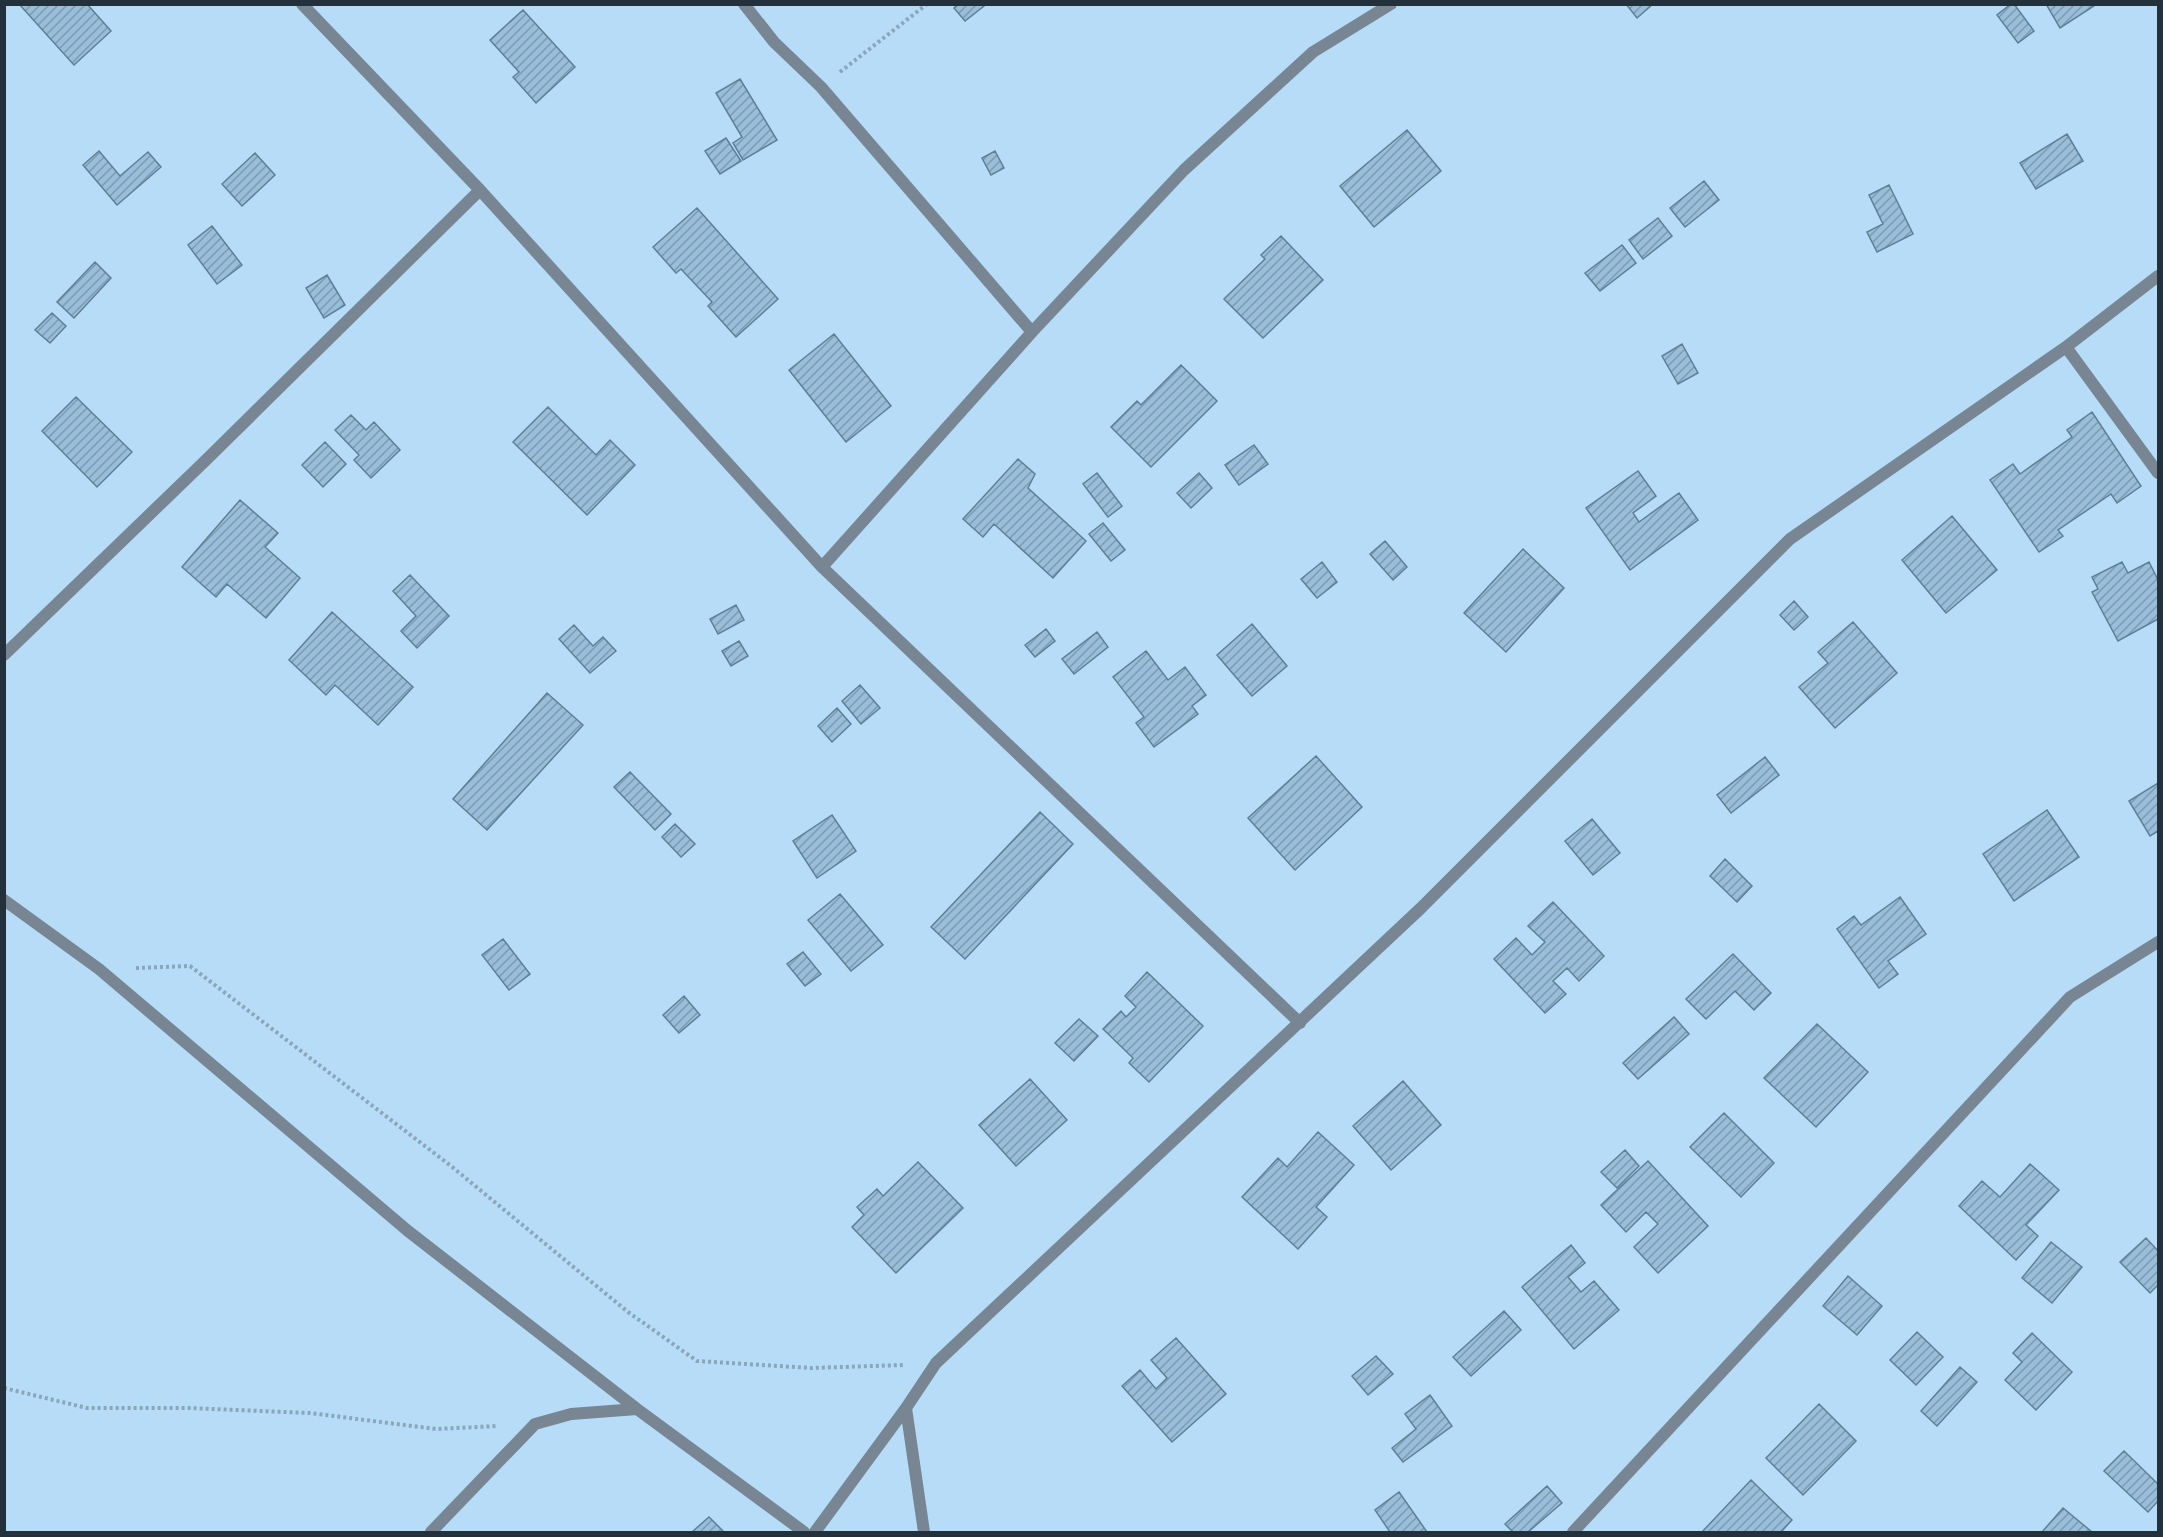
<svg xmlns="http://www.w3.org/2000/svg" width="2163" height="1537" font-family="Figtree,sans-serif">
  <style>
    .building { fill: url(#building-hatch); stroke: #5d809a; stroke-width: 1.5 }
    .lines { fill: none; stroke-linecap: round; stroke-linejoin: round }
    .path { stroke: #88a7be; stroke-width: 4; stroke-dasharray: 3 3; stroke-linecap: butt }
    .minor { stroke: #778692; stroke-width: 12 }
  </style>
  <defs>
    <pattern id="building-hatch" width="6" height="6" patternUnits="userSpaceOnUse" patternTransform="scale(1.5)"><rect width="6" height="6" fill="#98bed9"/><path d="M-1 1l2-2M0 6l6-6M5 7l2-2" fill="none" stroke="#7c9bb1"/></pattern>
  </defs>
  <rect width="100%" height="100%" fill="#b6dcf8"/>
  <path class="building" d="M19 4H87L111 31 74 65Z
    M958 4H983L984 6 965 21 954 8Z
    M1626 4H1653L1637 18Z
    M2011 4H2014L2034 31 2018 43 1997 15Z
    M2046 4H2097L2060 28Z
    M523 10 575 67 536 103 513 77 519 72 490 40Z
    M740 79 777 140 743 160 733 143 742 137 716 93Z
    M1407 130 1441 171 1374 227 1340 186Z
    M2067 134 2083 161 2036 189 2020 163Z
    M726 138 741 161 720 174 705 151Z
    M99 151 120 176 148 152 161 167 117 205 83 165Z
    M995 151 1004 168 991 175 982 158Z
    M255 153 275 175 242 206 222 184Z
    M1704 181 1719 200 1685 227 1670 208Z
    M1889 185 1913 234 1877 252 1867 232 1883 224 1869 195Z
    M697 208 778 299 736 337 708 306 712 302 681 269 676 273 653 247Z
    M1658 218 1672 236 1643 259 1629 240Z
    M212 226 242 265 217 284 188 245Z
    M1281 236 1323 280 1263 338 1224 299 1265 259 1261 255Z
    M1622 245 1636 263 1600 291 1585 273Z
    M95 262 111 278 74 318 57 302Z
    M327 275 345 305 324 318 306 288Z
    M52 313 66 326 50 343 35 330Z
    M834 334 891 406 846 442 789 370Z
    M1682 344 1698 373 1678 384 1662 356Z
    M1181 365 1217 401 1151 467 1111 427 1137 401 1141 405Z
    M76 397 132 452 97 487 42 431Z
    M548 407 596 455 610 440 635 465 587 515 513 442Z
    M2092 412 2141 486 2117 503 2111 494 2058 530 2063 536 2039 552 1990 480 2013 464 2020 474 2072 437 2067 430Z
    M351 415 366 430 374 422 400 450 371 478 354 460 359 455 335 430Z
    M325 442 346 464 323 487 302 465Z
    M1254 445 1268 464 1239 485 1225 465Z
    M1018 459 1035 474 1028 488 1086 541 1053 578 994 524 983 537 963 519Z
    M1638 471 1656 496 1633 513 1639 522 1679 493 1698 520 1630 570 1586 508Z
    M1097 473 1122 506 1108 517 1083 484Z
    M1199 473 1212 488 1191 508 1177 493Z
    M240 500 278 533 265 547 300 578 266 618 227 584 216 597 182 567Z
    M1952 516 1997 570 1946 613 1902 560Z
    M1103 523 1125 550 1111 561 1089 534Z
    M1385 541 1407 567 1393 580 1370 554Z
    M1523 549 1564 588 1506 652 1464 613Z
    M1322 562 1337 582 1317 598 1301 579Z
    M2122 562 2128 573 2149 562 2158 580V619L2118 641 2092 592 2098 589 2092 577Z
    M410 575 449 616 417 648 401 631 416 616 393 591Z
    M1794 601 1808 617 1794 630 1780 615Z
    M736 605 744 620 718 634 710 619Z
    M332 612 413 687 378 725 335 685 326 695 289 660Z
    M1853 622 1897 673 1835 728 1799 687 1828 663 1818 652Z
    M1252 624 1287 666 1252 696 1217 655Z
    M574 625 593 646 603 637 616 651 590 673 559 639Z
    M1046 629 1055 641 1035 657 1025 645Z
    M1097 632 1108 647 1074 674 1062 659Z
    M739 641 748 656 731 666 722 651Z
    M1146 651 1168 680 1185 667 1206 695 1192 706 1198 714 1154 747 1136 723 1144 717 1113 677Z
    M860 685 880 708 861 724 842 701Z
    M547 693 583 725 487 830 453 799Z
    M837 708 851 724 832 742 818 726Z
    M1316 756 1362 807 1295 870 1248 818Z
    M1765 757 1779 775 1731 813 1717 795Z
    M630 772 671 814 655 830 614 787Z
    M2158 783V831L2150 836 2129 801Z
    M2047 810 2079 857 2014 901 1983 854Z
    M1040 812 1073 844 965 959 931 927Z
    M832 815 856 851 817 878 793 841Z
    M1592 819 1620 853 1593 875 1565 841Z
    M675 824 695 844 681 857 662 837Z
    M1725 859 1752 886 1737 902 1710 876Z
    M840 894 883 945 851 971 808 920Z
    M1900 897 1926 934 1888 961 1898 974 1879 988 1837 929 1854 916 1861 925Z
    M1553 902 1604 956 1579 981 1567 968 1553 981 1566 994 1545 1013 1494 959 1516 938 1532 955 1545 942 1528 926Z
    M503 939 530 974 509 990 482 955Z
    M803 952 821 974 805 986 787 964Z
    M1733 954 1771 993 1754 1010 1735 991 1706 1019 1686 999Z
    M1147 972 1203 1026 1149 1082 1129 1063 1133 1058 1103 1029 1121 1011 1126 1017 1136 1007 1125 996Z
    M684 996 700 1015 679 1033 663 1015Z
    M1674 1017 1689 1034 1638 1079 1623 1063Z
    M1079 1019 1098 1036 1074 1061 1055 1043Z
    M1817 1024 1868 1072 1816 1127 1764 1078Z
    M1030 1079 1067 1120 1016 1166 979 1125Z
    M1403 1081 1441 1125 1391 1170 1353 1126Z
    M1724 1113 1774 1163 1741 1197 1690 1147Z
    M1318 1132 1354 1165 1316 1207 1327 1217 1298 1249 1242 1197 1278 1158 1287 1167Z
    M1625 1150 1639 1166 1617 1188 1601 1172Z
    M1648 1161 1708 1226 1658 1273 1634 1247 1658 1224 1646 1212 1626 1232 1601 1205Z
    M918 1162 963 1208 896 1273 852 1227 864 1215 857 1207 877 1189 883 1196Z
    M2030 1164 2059 1190 2026 1225 2038 1236 2016 1260 1959 1206 1982 1181 2000 1197Z
    M2146 1238 2158 1251V1285L2150 1293 2120 1262Z
    M2051 1242 2082 1267 2052 1303 2022 1278Z
    M1571 1245 1585 1263 1568 1277 1581 1292 1594 1281 1619 1310 1574 1349 1522 1287Z
    M1848 1276 1882 1306 1857 1335 1823 1306Z
    M1504 1311 1521 1330 1471 1376 1453 1357Z
    M1917 1332 1943 1357 1916 1385 1890 1360Z
    M2032 1333 2072 1372 2036 1410 2005 1380 2022 1362 2013 1353Z
    M1176 1338 1226 1394 1172 1442 1122 1386 1140 1370 1156 1389 1167 1378 1151 1360Z
    M1376 1356 1393 1374 1368 1395 1352 1376Z
    M1960 1367 1977 1382 1937 1426 1921 1411Z
    M1430 1395 1452 1426 1403 1462 1392 1448 1416 1429 1405 1414Z
    M1819 1404 1856 1441 1803 1495 1766 1458Z
    M2124 1451 2158 1484V1501L2148 1512 2104 1471Z
    M1751 1480 1792 1520 1781 1532H1702Z
    M1547 1486 1562 1503 1528 1532H1513L1505 1524Z
    M1399 1492 1427 1532H1390L1375 1510Z
    M2063 1508 2092 1532H2042Z
    M709 1517 724 1532H692Z"/>
  <g class="lines">
    <path class="path" d="M840 72 927 4
      M136 968 190 966 451 1166 628 1312 697 1361 811 1368 904 1365
      M4 1388 87 1408H189L310 1413 436 1429 498 1426"/>
    <path class="minor" d="M302 4 480 190 822 567 1300 1023
      M744 4 774 42 821 87 1032 332
      M2066 347 2158 473
      M822 567 1032 332 1184 170 1313 52 1391 4
      M4 655 206 460 480 190
      M4 900 99 969 408 1231 637 1409 804 1532
      M906 1408 924 1532
      M431 1532 535 1424 571 1414 637 1409
      M815 1532 906 1408 936 1363 1421 908 1790 539 2066 347 2158 276
      M1573 1532 2070 997 2158 942"/>
  </g>
  <rect width="2163" height="1537" fill="none" stroke="#22313c" stroke-width="12"/>
</svg>
